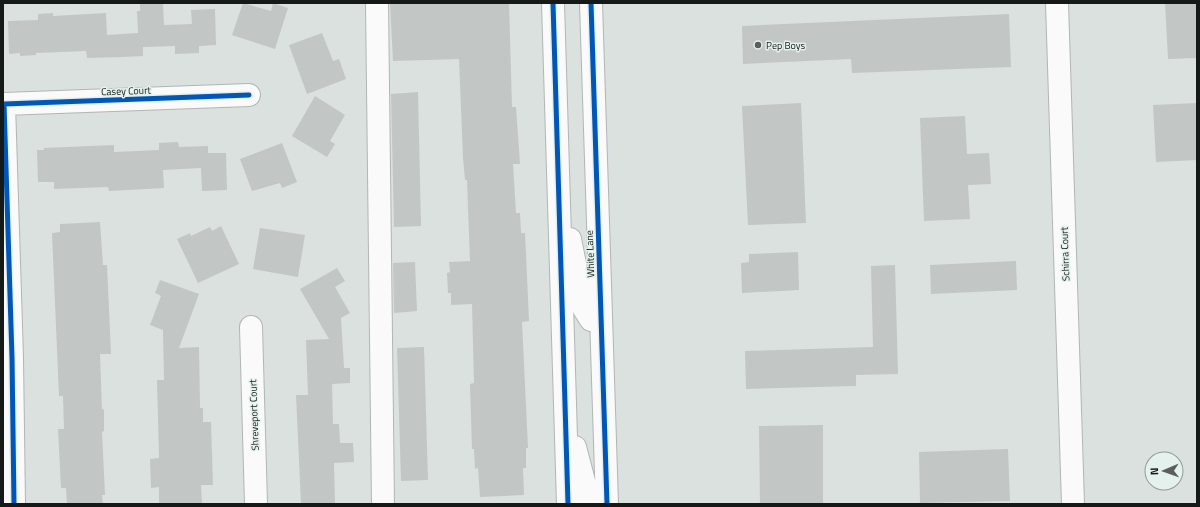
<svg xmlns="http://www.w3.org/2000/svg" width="1200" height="507" font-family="'Titillium Web',sans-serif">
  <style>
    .building { fill: #c2c7c5 }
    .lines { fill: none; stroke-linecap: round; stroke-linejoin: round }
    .minor-casing { stroke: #b1b6b5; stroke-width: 24 }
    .major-casing { stroke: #b1b6b5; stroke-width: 24 }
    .minor { stroke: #fafafa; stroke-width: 22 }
    .major { stroke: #fafafa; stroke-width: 22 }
    .cycleway-casing { stroke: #e5f1ed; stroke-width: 8 }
    .cycleway { stroke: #0057b8; stroke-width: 5 }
    .poi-dot { fill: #5a5f5e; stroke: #e5f1ed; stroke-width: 1.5 }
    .labels { text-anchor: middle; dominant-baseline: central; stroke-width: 3; stroke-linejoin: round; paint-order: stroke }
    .poi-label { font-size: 10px; fill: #151918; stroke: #e5f1ed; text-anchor: start }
    .street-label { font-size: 10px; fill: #151918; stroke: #e5f1ed }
  </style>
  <rect width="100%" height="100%" fill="#dbe1df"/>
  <path class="building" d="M140 3H163L164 25 192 24 191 10 215 9 216 45 199 46V53L175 54V46L143 47V56L123 57 87 58 86 51 36 53V55L20 56V53L9 54 8 21 38 20V14L53 13V16L106 13 107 35 138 33 137 11H140Z
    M243 3 271 11 273 3 288 8 275 49 232 35Z
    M390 3H509L512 107H516L520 164H513L516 213H520L521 233H525L527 276 529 321 522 322 528 448H526V468H523L524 495 480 497 478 468 475 469 474 449H472L470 384 474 383 472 304 451 305V293H448L447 273 450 272 449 262 470 261 467 180H465L463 158 459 59 393 61Z
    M1165 3H1197V58L1168 59Z
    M1009 14 1011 67 852 73 851 59 743 64 742 26Z
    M322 33 333 61 339 59 346 79 307 94 289 45Z
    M418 92 421 226 394 227 391 94Z
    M315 96 345 115 330 141 335 144 327 157 292 136Z
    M801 103 806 223 748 225 742 106Z
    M1197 103V160L1156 162 1153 105Z
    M965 116 967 154 989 153 991 184 968 185 970 219 924 221 920 118Z
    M178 142 179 147 208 146V153H226L227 190 202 191 201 168 163 170 164 188 109 191 108 187 54 189V182H38L37 150H44V148L114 145V152L159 150V143Z
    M282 143 297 182 282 188 280 183 252 191 240 159Z
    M100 222 103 265H107L111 354H100L102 410 104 409V431L102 432 105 495H102L103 504H67L66 488H61L58 429H64L63 396H59L52 233 60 232V224Z
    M221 226 239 264 198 283 177 239 190 233 191 236 210 227 212 231Z
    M260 228 305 235 298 277 253 269Z
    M798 252 799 290 742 293 741 263 749 262V254Z
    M1016 261 1017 290 931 294 930 265Z
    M415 262 417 311 394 313 393 263Z
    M895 265 898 374 856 375V386L746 389 745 351 873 347 871 266Z
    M337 268 345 281 335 287 350 313 341 318 344 368H350V383L332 384 333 424H339L340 443H353L354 462 334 463 335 504H301L296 395H308L306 340 329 339 300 289Z
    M160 280 199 294 179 348 199 347 200 408H203V422H211L213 485H201L202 504H159V487L151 488 150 459 159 458V455L157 380H164L163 330 150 325 161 296 155 293Z
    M424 347 428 480 401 481 397 348Z
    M823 425V504H760L759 426Z
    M1008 449 1010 501 920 503 919 452Z"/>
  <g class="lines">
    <defs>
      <path id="minor" d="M377 3 383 504
        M1057 3 1073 504
        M251 327 256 504
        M14 504 12 358 4 104 249 95"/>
      <path id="major" d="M553 3 568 504
        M591 3 607 504
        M570 239 584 309 591 320 601 323
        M575 447 590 504"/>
    </defs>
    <use href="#minor" class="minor-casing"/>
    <use href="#major" class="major-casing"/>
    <use href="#minor" class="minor"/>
    <use href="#major" class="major"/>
    <defs>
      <path id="cycleway" d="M553 3 568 504
        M591 3 607 504
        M14 504 12 358 4 104 249 95"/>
    </defs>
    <use href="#cycleway" class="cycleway-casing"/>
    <use href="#cycleway" class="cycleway"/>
  </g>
  <circle class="poi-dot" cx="758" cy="45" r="4"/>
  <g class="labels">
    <g class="poi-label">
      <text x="766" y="45">Pep Boys</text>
    </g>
    <g class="street-label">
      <text transform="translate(126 91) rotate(-2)">Casey Court</text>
      <text transform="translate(590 254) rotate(-92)">White Lane</text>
      <text transform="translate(1065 254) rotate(-92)">Schirra Court</text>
      <text transform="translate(254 415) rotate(-92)">Shreveport Court</text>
    </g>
  </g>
  <rect width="1200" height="507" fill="none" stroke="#151918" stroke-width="8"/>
  <g transform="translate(1164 471) rotate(268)"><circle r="19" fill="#e5f1ed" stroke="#929b98"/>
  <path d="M0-3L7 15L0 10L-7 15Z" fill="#5a5f5e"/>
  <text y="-6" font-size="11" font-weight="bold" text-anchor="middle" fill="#151918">N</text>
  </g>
</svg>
